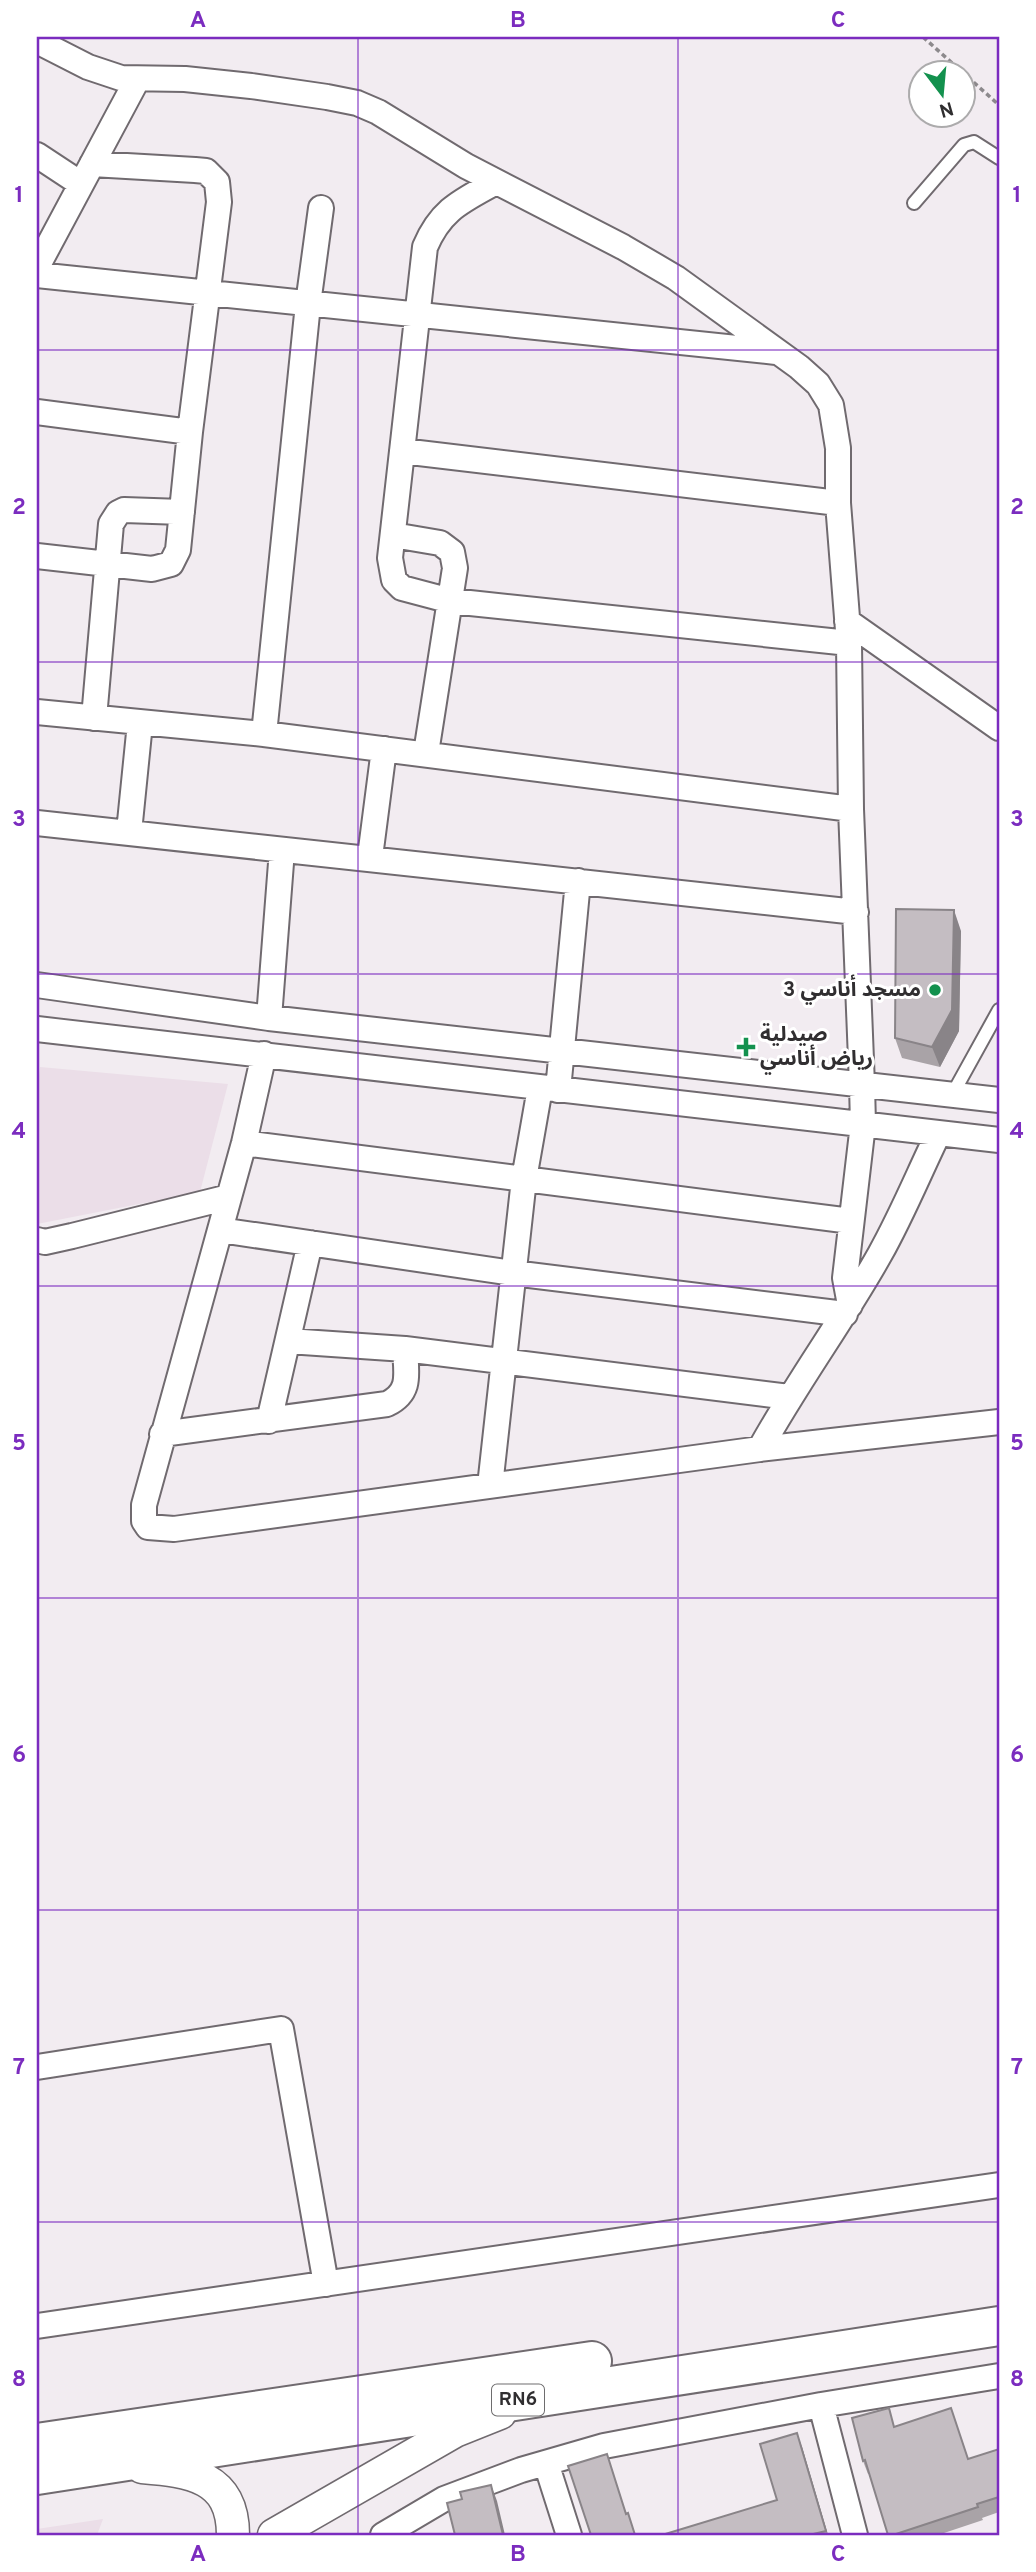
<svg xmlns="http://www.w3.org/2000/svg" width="1036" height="2572" font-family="Overpass,'Noto Sans Arabic',sans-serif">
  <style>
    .built { fill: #ebdee8 }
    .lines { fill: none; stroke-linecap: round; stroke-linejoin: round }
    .service-casing { stroke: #706a6f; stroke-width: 16 }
    .minor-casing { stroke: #706a6f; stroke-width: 28 }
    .tertiary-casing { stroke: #706a6f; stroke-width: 35 }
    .trunk-casing { stroke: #706a6f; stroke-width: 42 }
    .path { stroke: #8c898c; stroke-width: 3.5; stroke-dasharray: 5 3.5; stroke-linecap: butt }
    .service { stroke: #fff; stroke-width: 12 }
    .minor { stroke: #fff; stroke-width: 24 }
    .tertiary { stroke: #fff; stroke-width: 32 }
    .trunk { stroke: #fff; stroke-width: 38 }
    .wall { fill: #a9a3a7 }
    .shaded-wall { fill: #898488 }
    .building { fill: #c4bdc2; stroke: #898488; stroke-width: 2 }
    .grid { fill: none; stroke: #7b2cbf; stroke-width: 2; stroke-opacity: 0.55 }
    .poi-dot { fill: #13914e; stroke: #fff; stroke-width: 2.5 }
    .labels { text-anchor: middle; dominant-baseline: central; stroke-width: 6; stroke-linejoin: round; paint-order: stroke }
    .shield { fill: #fff; stroke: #6e6d6e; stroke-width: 2 }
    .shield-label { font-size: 19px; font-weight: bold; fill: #302e30 }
    .poi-label { font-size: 21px; font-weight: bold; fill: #302e30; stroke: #fff; text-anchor: end }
    .neatline { fill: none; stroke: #7b2cbf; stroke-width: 2.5 }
    .grid-label { font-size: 23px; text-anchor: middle; font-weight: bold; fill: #7b2cbf }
  </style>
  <rect width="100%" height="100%" fill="#f2ecf1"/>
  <path class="built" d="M40 1067 228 1084 200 1192 37 1224V1093Z
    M103 2519 97 2535H37V2529Z"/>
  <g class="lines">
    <defs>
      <path id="service" d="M914 203 964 145 974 142 999 158
        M952 1095 999 1010"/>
      <path id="minor" d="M37 41 88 67 121 78 185 79 251 86 327 97 357 103 378 112 466 166 623 247 676 278 799 367 818 384 831 405 838 448V503L849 643 851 809 862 1085 863 1124 845 1278 850 1305
        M37 155 81 184
        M496 182C462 201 441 209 425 247L390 558 394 580 402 588 451 601 849 643
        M37 267 137 80
        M37 275 776 352
        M37 412 190 432
        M402 451 838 503
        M393 535 440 543 452 552 455 568 426 753
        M37 556 152 569 171 564 178 550 190 432 219 202 217 182 206 171 195 170 92 164
        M847 621 999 728
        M37 712 264 734 851 809
        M94 718 111 524 118 513 124 510 182 512
        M264 734 308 304 321 208
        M37 823 856 912
        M129 832 140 723
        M370 857 384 749
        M37 985 269 1018 999 1100
        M269 1018 282 850
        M37 1029 999 1140
        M264 1054 244 1143 144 1505V1521L148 1527 174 1529 760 1449 999 1422
        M558 1090 578 881
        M244 1143 851 1221
        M220 1230 513 1273 845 1314
        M37 1240 45 1242 72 1236 229 1197
        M288 1341 405 1349 789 1397
        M269 1421 310 1243
        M162 1434 387 1404C412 1392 406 1373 405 1349
        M760 1449C797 1382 843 1320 880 1254 902 1215 919 1173 938 1134
        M490 1486 524 1179 540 1088
        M37 2067 281 2029 326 2284
        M37 2326 999 2185
        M821 2405 855 2535
        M546 2463 569 2535
        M383 2535 444 2499 521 2470 604 2446 821 2405 999 2376"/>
      <path id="tertiary" d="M142 2467C190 2471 233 2476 233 2535
        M274 2535 455 2431 500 2413"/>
      <path id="trunk" d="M37 2443 592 2361
        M37 2475 999 2326"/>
    </defs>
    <use href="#service" class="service-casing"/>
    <use href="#minor" class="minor-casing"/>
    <use href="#tertiary" class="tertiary-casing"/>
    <use href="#trunk" class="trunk-casing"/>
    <path class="path" d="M923 37 999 105"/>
    <use href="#service" class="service"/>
    <use href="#minor" class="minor"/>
    <use href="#tertiary" class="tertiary"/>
    <use href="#trunk" class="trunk"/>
  </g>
  <path class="wall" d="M961 931 959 1031 940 1067 902 1058 895 1038Z
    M895 2426 968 2459 999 2449V2512L982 2518 983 2520 938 2535H888L869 2474H868L863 2461Z
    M802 2447 828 2535H662L777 2500Z"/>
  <path class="shaded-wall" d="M954 910 961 931 959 1031 940 1067 932 1047Z
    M797 2433 802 2447 828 2535 826 2531Z
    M491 2485 497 2501 505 2535H503Z"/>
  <path class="building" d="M896 909 954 910 952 1010 932 1047 895 1038Z
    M889 2408 894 2427 951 2408 968 2459 999 2449V2497L977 2504 978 2507 893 2535H888L865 2460 863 2461 852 2418Z
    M797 2433 826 2531 809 2535H662L777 2500 760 2444Z
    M607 2454 626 2514 628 2513 635 2535H591L568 2466Z
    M491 2485 503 2535H455L447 2503 462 2499 460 2492Z"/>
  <path class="grid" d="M358 37V2535M678 37V2535M37 350H999M37 662H999M37 974H999M37 1286H999M37 1598H999M37 1910H999M37 2222H999"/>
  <g class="poi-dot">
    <circle cx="935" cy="990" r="7"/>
    <path d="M742.5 1036.5h7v7h7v7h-7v7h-7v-7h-7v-7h7z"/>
  </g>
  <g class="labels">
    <rect class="shield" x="492" y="2384.5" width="52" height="31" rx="5"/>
    <g class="shield-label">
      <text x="518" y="2400">RN6</text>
    </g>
    <g class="poi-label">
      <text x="921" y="990">مسجد أناسي 3</text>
      <text x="760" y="1035" text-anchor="start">صيدلية<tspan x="760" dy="24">رياض أناسي</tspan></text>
    </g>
  </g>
  <rect width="1036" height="2572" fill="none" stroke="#ffffff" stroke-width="77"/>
  <g transform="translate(942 94) rotate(164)"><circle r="33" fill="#ffffff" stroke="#acabac" stroke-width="2"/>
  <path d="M0-5L12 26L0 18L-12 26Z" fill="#13914e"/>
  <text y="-10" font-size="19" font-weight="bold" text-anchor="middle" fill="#302e30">N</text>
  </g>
  <rect x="38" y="38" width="960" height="2496" class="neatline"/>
  <g class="grid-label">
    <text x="198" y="27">A</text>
    <text x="518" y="27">B</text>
    <text x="838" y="27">C</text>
    <text x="19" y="202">1</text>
    <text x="1017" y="202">1</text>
    <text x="19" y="514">2</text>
    <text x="1017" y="514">2</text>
    <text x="19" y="826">3</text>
    <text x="1017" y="826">3</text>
    <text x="19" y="1138">4</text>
    <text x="1017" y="1138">4</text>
    <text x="19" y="1450">5</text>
    <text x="1017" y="1450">5</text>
    <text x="19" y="1762">6</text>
    <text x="1017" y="1762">6</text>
    <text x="19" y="2074">7</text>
    <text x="1017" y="2074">7</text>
    <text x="19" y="2386">8</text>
    <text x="1017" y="2386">8</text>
    <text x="198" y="2561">A</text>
    <text x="518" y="2561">B</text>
    <text x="838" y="2561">C</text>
  </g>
</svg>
